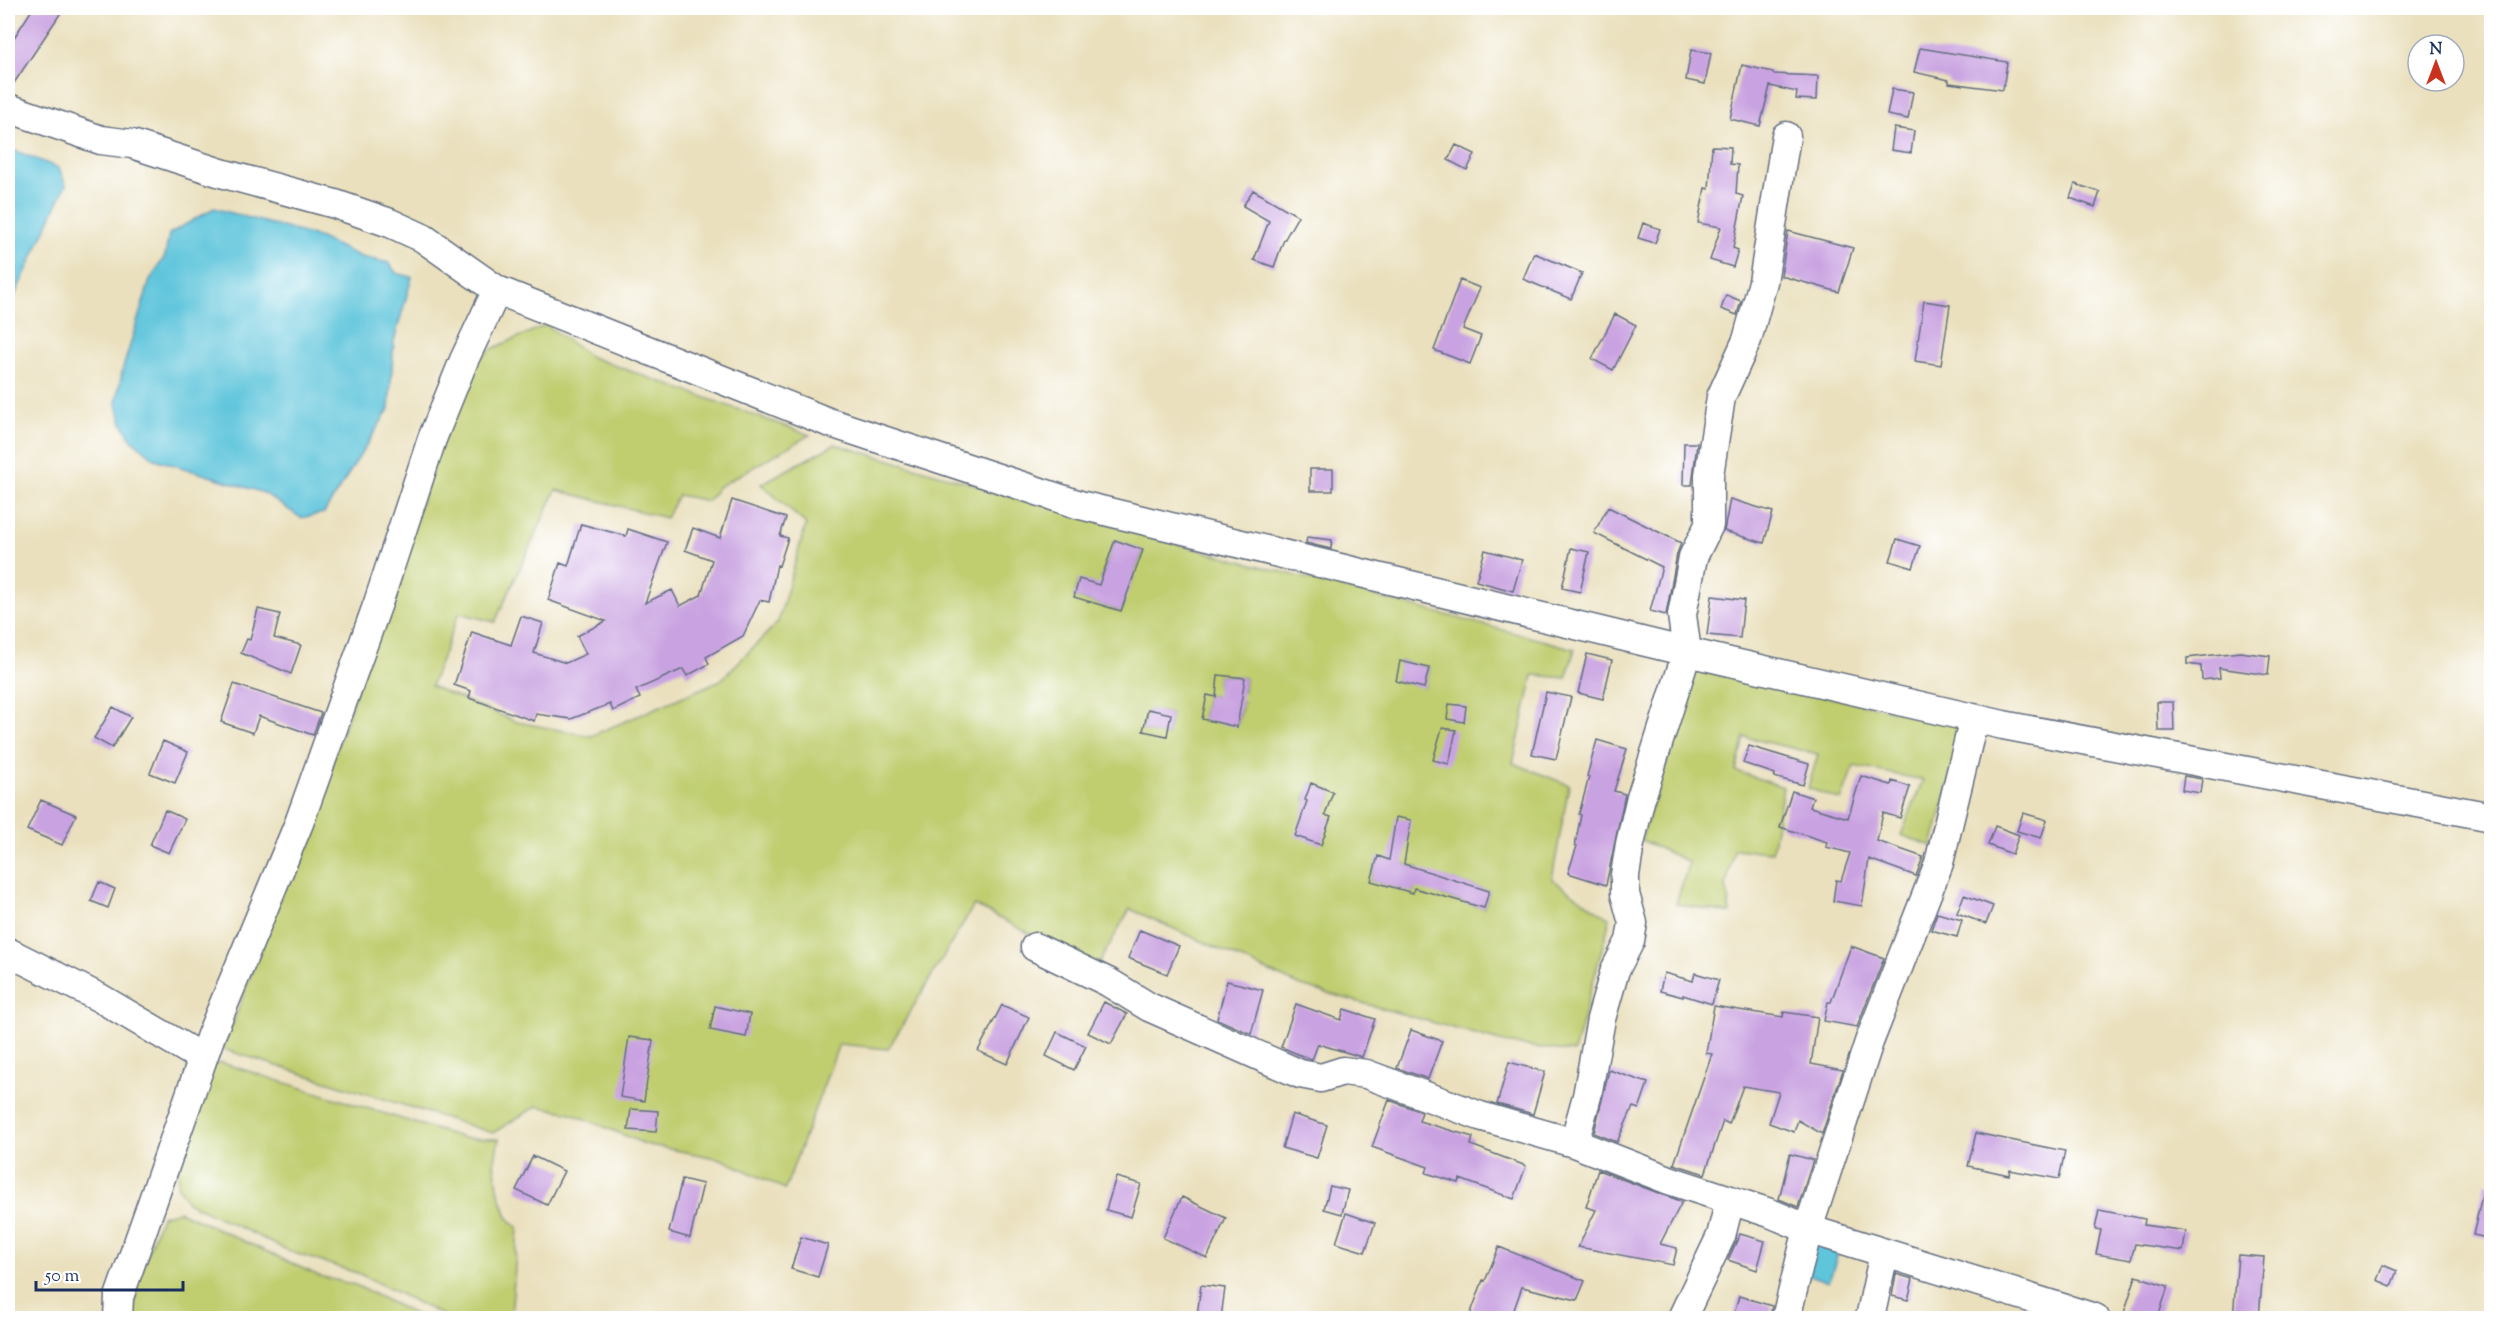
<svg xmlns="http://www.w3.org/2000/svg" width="2499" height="1326" font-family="'Sorts Mill Goudy',serif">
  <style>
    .green { fill: #c0ce70; stroke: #6e7e67; stroke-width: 1.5; fill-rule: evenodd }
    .water { fill: #5ec5db; stroke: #3c7a9c; stroke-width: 1.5 }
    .building { fill: #c9a3e1 }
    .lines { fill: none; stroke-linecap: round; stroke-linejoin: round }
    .minor-casing { stroke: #636d7f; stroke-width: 31 }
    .minor { stroke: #fff; stroke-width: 28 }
  </style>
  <rect width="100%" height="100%" fill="#fff"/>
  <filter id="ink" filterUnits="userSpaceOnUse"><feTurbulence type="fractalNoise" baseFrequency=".0167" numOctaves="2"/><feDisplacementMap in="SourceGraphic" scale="12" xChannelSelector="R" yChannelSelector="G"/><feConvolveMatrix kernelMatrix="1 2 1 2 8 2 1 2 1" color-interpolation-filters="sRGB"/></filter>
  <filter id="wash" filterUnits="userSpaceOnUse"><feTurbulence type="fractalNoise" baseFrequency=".008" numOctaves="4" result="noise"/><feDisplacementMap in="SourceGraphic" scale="24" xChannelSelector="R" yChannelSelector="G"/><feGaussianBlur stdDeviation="1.35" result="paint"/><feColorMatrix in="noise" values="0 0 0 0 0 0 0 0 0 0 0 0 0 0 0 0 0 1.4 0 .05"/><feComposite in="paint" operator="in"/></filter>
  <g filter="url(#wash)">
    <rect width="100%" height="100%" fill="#eae0bd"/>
    <path class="green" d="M546 325 591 357 810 435 718 487 708 501 678 495 666 518 556 490 495 622 459 613 431 686 517 722 591 736 721 680 778 622 806 524 761 484 835 444 1203 551 1575 649 1566 678 1533 675 1513 763 1569 785 1552 879 1610 919 1574 1052 1511 1044 1301 986 1130 909 1096 968 974 905 888 1049 839 1044 785 1189 721 1159 645 1144 571 1113 537 1106 493 1133 223 1049 335 753 438 453 475 361 494 348ZM1115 540 1143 551 1129 588 1101 578ZM1079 580 1126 593 1121 611 1074 597ZM1401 661 1429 668 1424 687 1396 681ZM1218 675 1245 678 1244 691 1217 688ZM1207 695 1243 703 1237 726 1202 719ZM1148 710 1171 714 1167 736 1143 731ZM1311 783 1333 792 1327 808 1305 800ZM1378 857 1420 868 1413 892 1371 881ZM1446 878 1489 891 1484 908 1442 896Z
      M1696 670 1965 725 1932 846 1901 835 1923 780 1854 766 1841 800 1808 788 1818 754 1744 737 1736 771 1783 787 1772 852 1734 849 1726 885 1730 913 1676 904 1689 862 1641 840Z
      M222 1063 463 1138 499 1139 494 1164 499 1193 507 1217 518 1228 511 1318H448L360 1274 291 1252 187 1202 177 1184 180 1159 213 1064Z
      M179 1211 319 1276 355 1285 423 1318H134L137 1282 161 1216Z"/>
    <path class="water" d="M8 148 59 168 66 185 8 310Z
      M214 208 318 237 361 257 389 263 396 273 412 277 394 341 389 409 324 513 301 518 264 493 155 459 132 440 122 423 116 402 123 368 150 280 165 256 169 234Z
      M1816 1239 1840 1246 1829 1282 1806 1274Z"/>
    <g id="blocks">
      <path class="building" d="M33 8H64L8 92V47Z
        M1920 48 2007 62 2003 90 1949 83V80L1914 72Z
        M1691 50 1711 53 1705 84 1686 80Z
        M1742 65 1773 72V74L1818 76 1817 100 1796 99 1797 92 1770 86 1760 126 1730 119Z
        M1892 89 1913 92 1908 119 1887 115Z
        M1894 128 1914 131 1911 153 1891 150Z
        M1456 145 1475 154 1467 170 1448 160Z
        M1712 146 1731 147 1730 164 1738 165 1736 194 1743 196 1733 248 1738 250 1733 267 1710 260 1721 227 1698 223 1705 188 1709 189Z
        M2075 184 2100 192 2095 207 2070 198Z
        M1253 190 1298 216 1283 242 1274 267 1254 260 1269 221 1243 206Z
        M1643 223 1660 229 1655 243 1638 238Z
        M1788 231 1853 248 1839 292 1781 276Z
        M1534 253 1582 273 1571 299 1523 279Z
        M1460 280 1480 288 1463 329 1481 336 1470 364 1434 350Z
        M1726 295 1741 301 1737 315 1721 309Z
        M1924 301 1950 305 1941 365 1915 361Z
        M1615 314 1636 325 1613 370 1592 359Z
        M1684 443H1697L1692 485H1683Z
        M1310 469H1333V491H1310Z
        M1730 499 1773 512 1764 543 1724 531Z
        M732 500 786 518 780 536 788 538 779 566 777 565 769 602 760 600 743 636 706 657 709 664 687 676 683 669 636 690 640 698 613 711 610 704 571 719 536 714 534 721 469 698 471 691 454 685 472 632 511 645 521 616 543 623 534 653 566 663 586 654 577 636 606 621 548 600 560 563 568 566 581 524 626 536 628 529 667 542 645 603 672 590 680 606 701 595 712 560 685 550 693 528 720 538Z
        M1608 507 1681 543 1677 554 1666 615 1650 611 1662 567 1594 533Z
        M1307 537 1332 540 1331 549 1306 543Z
        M1897 539 1920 546 1913 568 1890 561Z
        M1115 540 1143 550 1121 611 1074 597 1079 579 1099 585Z
        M1571 548 1589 552 1580 592 1562 588Z
        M1485 550 1522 560 1513 591 1476 581Z
        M1712 596 1744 600 1740 638 1707 635Z
        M258 609 280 614 274 638 301 645 291 674 241 653 247 639 250 640Z
        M2240 652 2270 656 2268 675 2219 668 2220 678 2202 680 2201 666 2187 664V658Z
        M1587 654 1612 660 1603 699 1578 693Z
        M1400 661 1429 668 1424 688 1396 681Z
        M1218 675 1245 678 1237 727 1202 719 1207 695 1216 697Z
        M234 684 321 713 313 735 259 716 253 733 221 722Z
        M1546 692 1571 697 1556 759 1532 754Z
        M2157 702H2173L2174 731H2158Z
        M1449 704 1466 706 1464 722 1447 719Z
        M113 707 131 717 112 748 94 738Z
        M1148 709 1171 714 1167 736 1143 731Z
        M1442 728 1456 730 1449 764 1433 760Z
        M1597 740 1627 749 1614 791 1625 794 1606 885 1568 873 1577 846 1575 845 1581 815 1579 814 1589 777 1587 776Z
        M163 741 188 752 175 783 150 773Z
        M1749 746 1809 764 1803 785 1774 777 1775 774 1743 763Z
        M1861 776 1891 785 1892 781 1910 787 1900 818 1883 813 1877 841 1923 857 1916 876 1869 859 1862 906 1833 901 1836 880 1841 881 1850 853 1826 847 1827 842 1780 827 1792 791 1813 798 1810 807 1848 818Z
        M2184 776 2202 779 2200 793 2182 790Z
        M1311 783 1333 792 1325 815 1331 817 1321 845 1295 836 1307 801 1305 800Z
        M41 800 76 815 62 845 27 830Z
        M165 810 185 819 169 853 150 845Z
        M2023 813 2047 820 2041 838 2017 831Z
        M1396 817 1411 820 1404 864 1489 891 1484 908 1414 888 1413 893 1371 881 1378 856 1389 860Z
        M1995 826 2019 835 2012 854 1988 845Z
        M99 882 115 889 108 908 91 901Z
        M1964 895 1993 906 1986 924 1957 913Z
        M1937 913 1962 920 1957 937 1931 930Z
        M1140 930 1179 946 1167 974 1128 958Z
        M1851 946 1884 958 1857 1027 1824 1021 1828 1002H1831Z
        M1664 973 1693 981 1695 973 1719 980 1712 1004 1683 995V997L1660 991Z
        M1227 981 1263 990 1251 1034 1217 1019Z
        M1104 1002 1127 1014 1111 1044 1088 1033Z
        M1296 1004 1341 1020 1344 1009 1375 1019 1362 1057 1318 1044 1312 1060 1281 1047Z
        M1002 1005 1029 1017 1007 1064 978 1051Z
        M715 1006 750 1014 746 1037 710 1030Z
        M1714 1006 1783 1017 1784 1012 1818 1017 1811 1064 1843 1070 1822 1134 1798 1120 1794 1132 1769 1123 1779 1092 1743 1086 1729 1124 1723 1121 1705 1174 1674 1164 1712 1054 1706 1053Z
        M1411 1030 1442 1041 1428 1079 1397 1068Z
        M1057 1032 1086 1046 1074 1070 1046 1056Z
        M629 1037 653 1040 644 1101 620 1097Z
        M1509 1062 1545 1072 1533 1114 1497 1104Z
        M1609 1070 1648 1083 1639 1109 1633 1107 1617 1142 1594 1133Z
        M1389 1100 1422 1112 1419 1121 1473 1137 1471 1145 1526 1166 1514 1199 1460 1179 1459 1183 1426 1173 1428 1167 1372 1147Z
        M631 1109 658 1111 656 1132 628 1130Z
        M1292 1114 1327 1125 1317 1158 1282 1148Z
        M1976 1133 2065 1151 2059 1179 2010 1170 2009 1175 1968 1166Z
        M1790 1154 1813 1160 1798 1207 1779 1199Z
        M533 1156 564 1171 547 1205 516 1190Z
        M1598 1170 1682 1202 1660 1244 1677 1248 1673 1265 1578 1247 1596 1210 1586 1207Z
        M1116 1177 1141 1184 1131 1217 1106 1210Z
        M682 1179 703 1184 690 1238 669 1232Z
        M2485 1182 2492 1183V1239L2473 1235Z
        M1330 1186 1348 1190 1342 1214 1324 1209Z
        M1182 1197 1226 1218 1207 1258 1163 1238Z
        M2099 1210 2145 1219 2144 1225 2186 1231 2183 1251 2135 1244 2131 1260 2096 1254 2101 1230 2095 1229Z
        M1346 1213 1375 1223 1365 1252 1336 1243Z
        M1740 1234 1765 1241 1757 1270 1728 1260Z
        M801 1237 828 1245 818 1277 791 1269Z
        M1499 1247 1585 1281 1577 1300 1522 1287 1511 1318H1469L1483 1280 1485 1281Z
        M2238 1255 2264 1257 2259 1318H2233Z
        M2383 1265 2397 1271 2391 1286 2377 1280Z
        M1896 1274 1913 1279 1908 1300 1892 1296Z
        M2136 1276 2168 1286 2158 1318H2141L2124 1313Z
        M1201 1285 1225 1288 1221 1318 1197 1316Z
        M1739 1296 1772 1306 1770 1318H1733Z"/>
    </g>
  </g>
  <g filter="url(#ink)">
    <use href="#blocks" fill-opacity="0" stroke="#636d7f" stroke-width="1.5"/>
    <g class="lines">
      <defs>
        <path id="minor" d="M8 108 101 140 132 144 221 173 335 204 390 223 423 238 497 290
          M1035 947 1108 982 1149 1007 1300 1074 1321 1078 1343 1071 1366 1074 1480 1116 1574 1143 1669 1180 1770 1213 1808 1229 1869 1042 1939 863 1974 718
          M8 952 100 998 202 1058
          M1574 1143 1587 1096 1601 1019 1615 970 1630 941 1633 923 1625 894V875L1630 844 1640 801 1687 652 1682 615 1693 557 1709 525V475L1721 397 1747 340 1763 282 1786 136
          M118 1318 119 1297 211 1035 299 823 378 603 432 439 464 360 497 290 828 422 1080 505 1687 652 2003 725 2492 817
          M1682 1318 1721 1236 1730 1200
          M1786 1318 1808 1229 2095 1318
          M1870 1318 1884 1253"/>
      </defs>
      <use href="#minor" class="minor-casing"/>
      <use href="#minor" class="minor"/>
    </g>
  </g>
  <rect width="2499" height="1326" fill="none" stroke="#fff" stroke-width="30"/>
  <g transform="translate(2436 63)"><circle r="28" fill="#ffffff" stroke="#a4acbf" stroke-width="1.5"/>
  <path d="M0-4.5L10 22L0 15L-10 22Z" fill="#c8321e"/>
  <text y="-9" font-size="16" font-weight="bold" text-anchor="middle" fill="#1b2f5e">N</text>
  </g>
  <path d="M36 1281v9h147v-9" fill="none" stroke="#1b2f5e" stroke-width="3"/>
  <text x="45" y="1281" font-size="18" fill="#1b2f5e" stroke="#ffffff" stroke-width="4.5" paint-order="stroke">50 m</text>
</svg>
